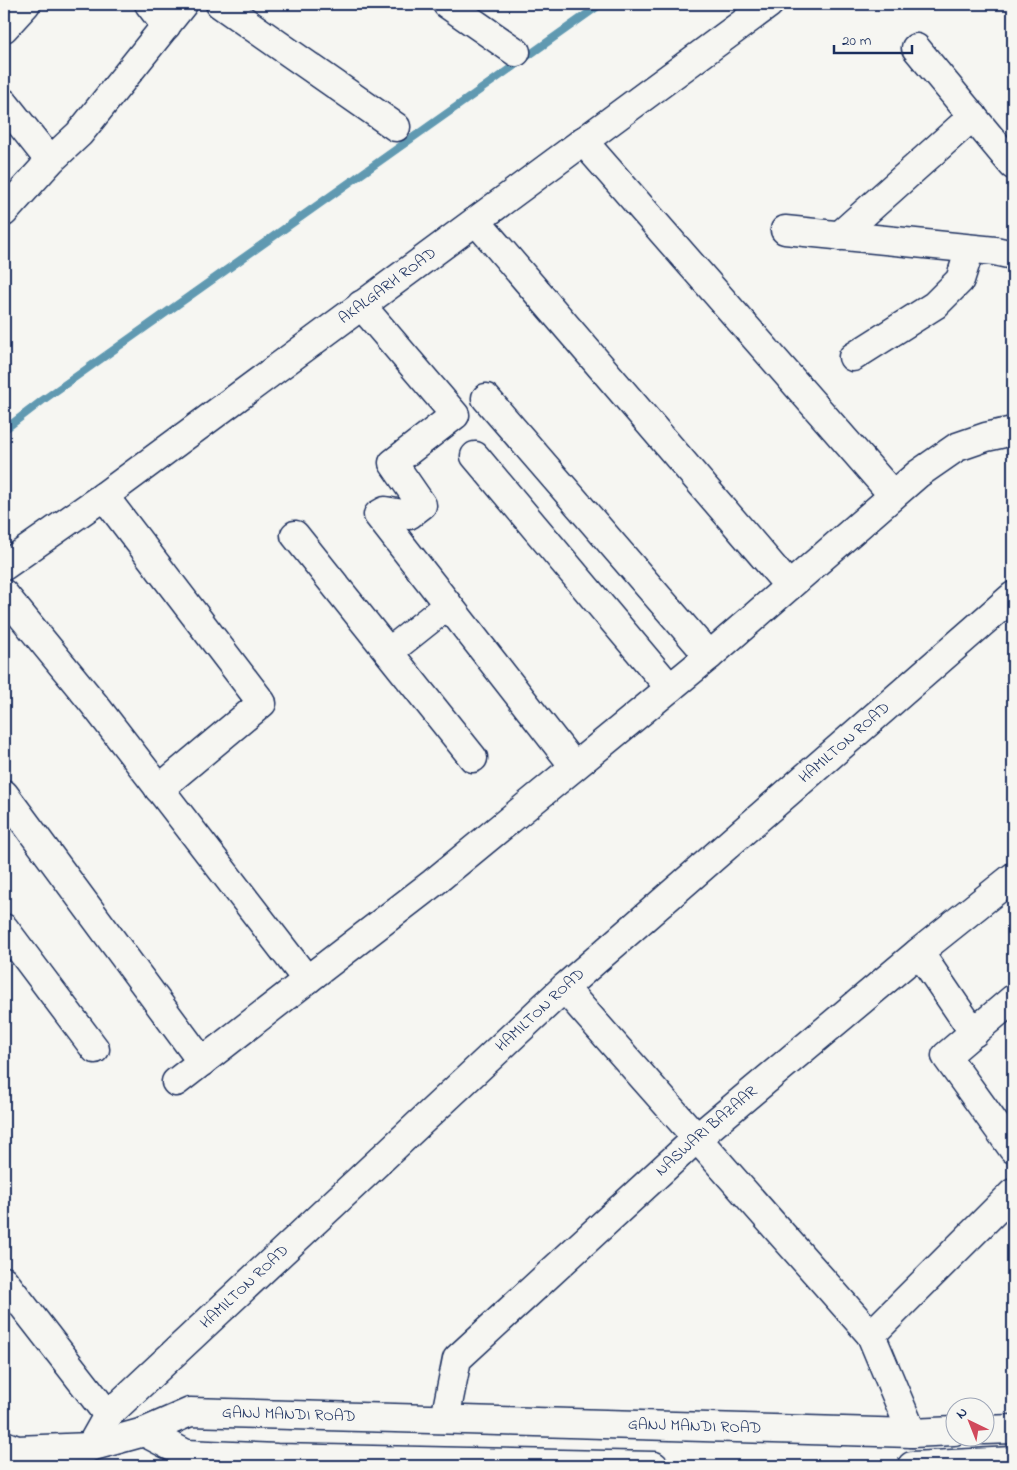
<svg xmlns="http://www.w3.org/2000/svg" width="1017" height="1470" font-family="'Indie Flower',sans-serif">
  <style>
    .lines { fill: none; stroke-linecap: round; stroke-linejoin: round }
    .stream { stroke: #6099b1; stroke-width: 8 }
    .minor-casing { stroke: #1b2f5e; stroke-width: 31 }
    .major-casing { stroke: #1b2f5e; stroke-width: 31 }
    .minor { stroke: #f6f6f2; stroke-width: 28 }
    .major { stroke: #f6f6f2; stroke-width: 28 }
    .labels { text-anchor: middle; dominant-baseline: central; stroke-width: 4; stroke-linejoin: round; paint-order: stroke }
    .street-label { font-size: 16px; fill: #1b2f5e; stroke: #f6f6f2 }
  </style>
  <rect width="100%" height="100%" fill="#f6f6f2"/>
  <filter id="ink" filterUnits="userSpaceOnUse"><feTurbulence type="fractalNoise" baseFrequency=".02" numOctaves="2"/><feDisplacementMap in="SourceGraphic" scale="10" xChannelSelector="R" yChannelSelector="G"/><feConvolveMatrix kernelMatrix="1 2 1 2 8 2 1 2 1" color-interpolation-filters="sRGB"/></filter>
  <g filter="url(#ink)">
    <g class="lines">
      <path class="stream" d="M4 430 43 400 601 4"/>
      <defs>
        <g id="minor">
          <path d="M149 4 166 26"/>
          <path d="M220 4 396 127"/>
          <path d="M447 4 516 52"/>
          <path d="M4 28 26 4"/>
          <path d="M916 48 1013 165"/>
          <path d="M4 103 50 161"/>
          <path d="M583 141 893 495"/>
          <path d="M4 212 50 161 79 134 183 4"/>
          <path d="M476 221 789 586"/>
          <path d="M785 230 995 251 1013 255"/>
          <path d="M839 236 973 116"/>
          <path d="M361 305 455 415 393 463 422 505 409 515 385 511 378 515 574 766"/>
          <path d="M853 357 935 305 960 280 970 249"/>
          <path d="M486 398 709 656"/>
          <path d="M475 456 670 688"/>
          <path d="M104 496 262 703 159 789"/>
          <path d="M295 535 473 758"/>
          <path id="s1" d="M4 566 104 496 769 4"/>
          <path d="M4 594 94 704 307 980 433 883 709 656 918 474 957 447 986 437 1013 431"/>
          <path d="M389 652 448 605"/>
          <path d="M4 794 202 1062"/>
          <path d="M4 928 95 1049"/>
          <path d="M919 952 974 1033"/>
          <path d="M564 988 871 1335"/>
          <path d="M1013 999 946 1056 1013 1149"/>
          <path d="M176 1082 307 980"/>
          <path d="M4 1281 108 1415"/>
          <path id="s2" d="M445 1419 457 1359 697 1138 919 952 1013 877"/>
          <path d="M912 1433 871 1335 1013 1193"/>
          <path id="s3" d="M90 1447 108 1415 564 988 1013 596"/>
        </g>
        <g id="major">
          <path d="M984 1430 1013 1429"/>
          <path d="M144 1432 186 1454 277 1458 654 1466"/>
          <path id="s4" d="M4 1445 17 1450 90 1447 144 1432 190 1412 912 1433 954 1431"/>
          <path d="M912 1466 1013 1461"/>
        </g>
      </defs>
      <use href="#minor" class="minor-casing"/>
      <use href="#major" class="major-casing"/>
      <use href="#minor" class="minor"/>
      <use href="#major" class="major"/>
    </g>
  </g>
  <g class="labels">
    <g class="street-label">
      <text stroke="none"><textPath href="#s1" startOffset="475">AKALGARH ROAD</textPath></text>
      <text stroke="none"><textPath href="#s3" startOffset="1034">HAMILTON ROAD</textPath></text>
      <text stroke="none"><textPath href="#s3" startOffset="629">HAMILTON ROAD</textPath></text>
      <text stroke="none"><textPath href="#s2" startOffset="399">NASWARI BAZAAR</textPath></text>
      <text stroke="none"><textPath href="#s3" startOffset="224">HAMILTON ROAD</textPath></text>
      <text stroke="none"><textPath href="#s4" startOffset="292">GANJ MANDI ROAD</textPath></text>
      <text stroke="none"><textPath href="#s4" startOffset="698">GANJ MANDI ROAD</textPath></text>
    </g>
  </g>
  <rect width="1017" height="1470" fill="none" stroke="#f6f6f2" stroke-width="20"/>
  <rect x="10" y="10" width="997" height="1450" fill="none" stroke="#1b2f5e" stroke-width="2" filter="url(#ink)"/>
  <g transform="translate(970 1422) rotate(317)"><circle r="24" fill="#f6f6f2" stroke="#9ea6b7"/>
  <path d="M0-4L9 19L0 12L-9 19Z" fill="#d1495b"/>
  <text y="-8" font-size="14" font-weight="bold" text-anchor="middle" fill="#1b2f5e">N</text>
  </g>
  <path d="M834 45v8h78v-8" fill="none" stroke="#1b2f5e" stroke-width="2.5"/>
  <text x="842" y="45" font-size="15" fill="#1b2f5e" stroke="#f6f6f2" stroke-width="4" paint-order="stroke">20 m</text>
</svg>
